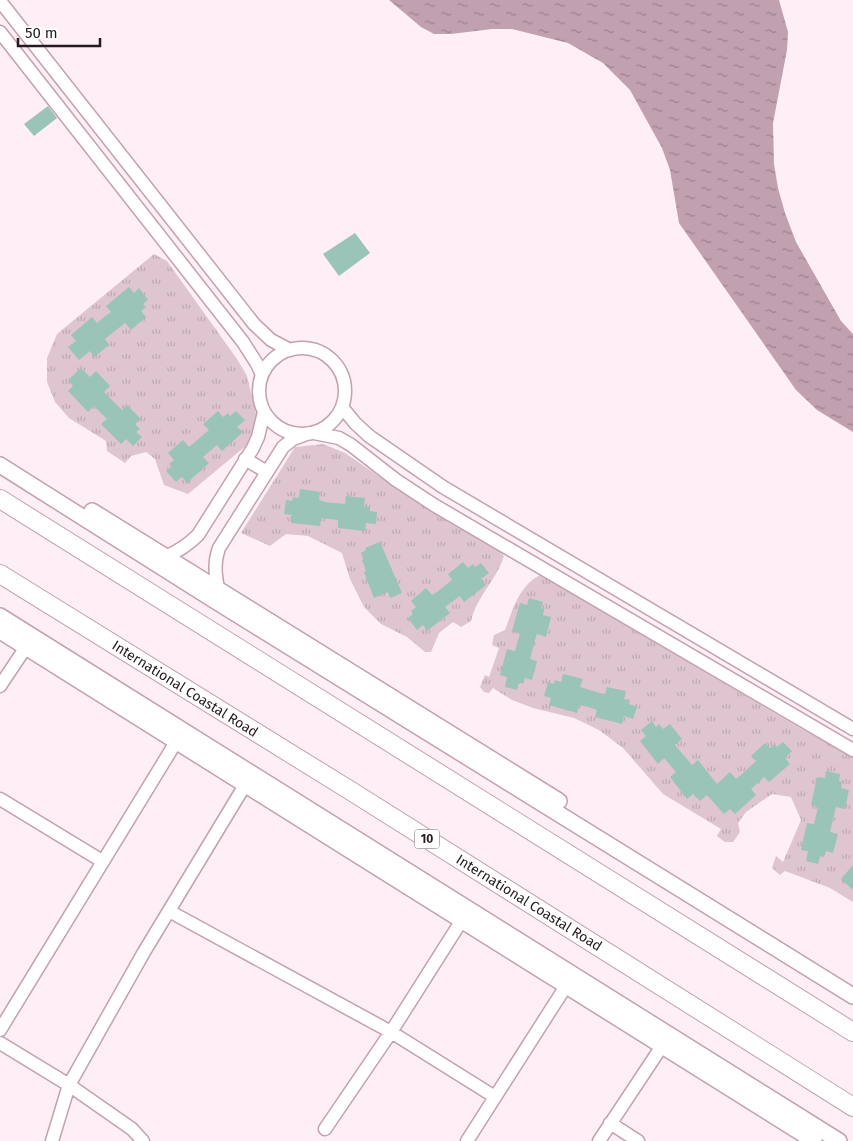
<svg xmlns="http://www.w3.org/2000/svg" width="853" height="1141" font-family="'Fira Sans',sans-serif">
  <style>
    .grass { fill: url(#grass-tufts) }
    .water { fill: url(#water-ripples) }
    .building { fill: #9ac4b7 }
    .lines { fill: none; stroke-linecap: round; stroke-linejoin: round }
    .minor-casing { stroke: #c4a0b1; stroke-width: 15 }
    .major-casing { stroke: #c4a0b1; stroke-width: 18 }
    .highway-casing { stroke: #c4a0b1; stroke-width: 20 }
    .minor { stroke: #fff; stroke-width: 12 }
    .major { stroke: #fff; stroke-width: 15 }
    .highway { stroke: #fff; stroke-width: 18 }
    .labels { text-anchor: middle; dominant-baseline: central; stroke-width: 4.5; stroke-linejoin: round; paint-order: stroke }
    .shield { fill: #fff; stroke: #675e62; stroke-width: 1 }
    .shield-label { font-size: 12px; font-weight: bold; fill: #26191f }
    .street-label { font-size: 14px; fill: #26191f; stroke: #fff }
  </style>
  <defs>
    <pattern id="grass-tufts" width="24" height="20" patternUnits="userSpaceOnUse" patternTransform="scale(1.25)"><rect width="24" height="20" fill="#dec5d0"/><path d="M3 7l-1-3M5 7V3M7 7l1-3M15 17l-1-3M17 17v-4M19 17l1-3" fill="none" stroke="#bea9b2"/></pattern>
    <pattern id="water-ripples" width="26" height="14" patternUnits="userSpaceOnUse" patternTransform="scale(1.25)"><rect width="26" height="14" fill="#c1a0af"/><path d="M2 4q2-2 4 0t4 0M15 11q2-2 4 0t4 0" fill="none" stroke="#9d828e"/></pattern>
  </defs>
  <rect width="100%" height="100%" fill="#feeef5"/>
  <path class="grass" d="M154 254 167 261 237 359 247 376 257 418 253 440 188 494 164 485 155 459 146 452 131 456 125 463 107 451 106 441 69 418 55 402 47 382V358L57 334Z
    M323 444 345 453 386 481 496 547 504 556C496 581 477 596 471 621L461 627 453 622 439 633 431 652H425L407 637 381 624 364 607 350 579 342 553 308 536 286 534 270 546 241 533 295 447Z
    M540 575 800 728 853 757V902L830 888 785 871 780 875 772 868 776 856 783 862 801 820 791 797 772 794 746 812 738 823 740 832 733 842H725L717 836 721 829 663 794 623 748 599 730 574 718 533 708 512 700 493 688 489 693 484 692 480 687 485 675 489 677 499 648 492 645 494 635 505 630C513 609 519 586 540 575Z"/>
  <path class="water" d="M389 0H779L788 32 787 50 773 123 774 164 778 188 785 213 796 242 841 321 853 334V432L817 410 796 390 679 223 670 170 662 148 630 90 603 63 568 43 512 29H492L451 34H434L421 27Z"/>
  <path class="building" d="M48 106 57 118 34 136 24 124Z
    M355 233 370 253 339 276 323 254Z
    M129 287 134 293 139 288 148 300 143 304 146 307 141 311 146 317 131 330 125 323 105 339 109 345 94 357 90 351 79 360 68 347 76 341 71 335 92 317 97 323 104 317 111 312 106 306Z
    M81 368 90 377 96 371 110 386 104 392 122 410 127 405 141 419 135 424 140 429 136 432 142 437 133 446 126 439 121 444 101 424 107 419 94 406 88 412 68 391 73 386 68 380Z
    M218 411 223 417 228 413 230 416 236 411 245 420 237 427 243 432 222 451 217 445 203 457 209 463 187 483 182 477 176 482 166 471 172 467 169 464 174 460 168 453 183 440 189 447 209 430 203 424Z
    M300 489 320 492 319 500 325 502 345 504 346 496 365 498 364 506 370 507V511L377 512 376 524 366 523 365 531 338 528V520L321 518 320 526 291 523 292 515 284 514 286 500 292 501 293 497 299 498Z
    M380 542 402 593 390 598 388 592 374 598 364 572 366 571 362 560 364 559 361 553 366 550 365 548Z
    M463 562 468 568 473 564 475 567 481 563 489 573 481 579 486 585 464 602 460 596 445 607 450 613 427 631 423 625 417 630 408 618 413 614 411 611 416 607 411 601 426 588 432 595 437 592 452 580 448 574Z
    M529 598 543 602 541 608 544 609 543 615 551 617 546 637 537 634 535 640 530 659 537 661 532 680 525 678 523 684 519 682 517 690 505 687 507 677 500 675 507 649 515 651 520 633 512 631 520 603 527 605Z
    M563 674 583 679 580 687 600 693 605 694 607 687 626 691 624 699 630 700 629 704 637 707 633 719 624 716 622 724 595 717 597 710 588 707 579 705 577 713 549 705 551 698 544 696 548 682 554 684 555 680 561 682Z
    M652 721 656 727 659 724 663 729 670 724 682 739 675 745 692 765 698 760 717 784 730 772 736 779 741 775 756 761 751 756 765 743 770 748 775 744 777 747 783 742 792 751 785 758 790 764 769 782 764 777 751 789 756 795 735 814 730 809 724 814 707 795 700 801 693 794 687 799 670 777 676 772 664 758 658 764 640 741 646 736 641 730Z
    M826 771 840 774 839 781 842 782 841 788 849 790 845 809 836 807 830 832 838 834 833 853 826 851 824 857 820 856 818 864 806 861 808 851 801 850 807 823 814 824 818 807 811 805 817 777 825 778Z
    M853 865V890L841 879Z"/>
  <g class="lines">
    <defs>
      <path id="minor" d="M0 1 254 324 271 340 290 350
        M0 32 243 342 257 364 262 375
        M259 391a43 43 0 1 1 86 0a43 43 0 1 1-86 0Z
        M342 407 355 423 369 436 443 487 853 729
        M314 433 339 438 351 445 396 480 434 505 853 750
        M245 459 267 472
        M165 557C179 551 188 545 198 535L253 448 258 437 264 412
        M218 588C215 573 214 562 219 548L283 447 293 439 304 435
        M0 686 26 647
        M0 799 102 861
        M169 911 391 1032 495 1097
        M0 1030 176 742
        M0 1043 69 1085 132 1129 143 1141
        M610 1123 638 1141
        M325 1129 391 1032 462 920
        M52 1141 69 1085 144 952 245 785
        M467 1141 566 986
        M599 1141 662 1046"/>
      <path id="major" d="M0 465 212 599 853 996
        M92 511 559 801
        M0 616 839 1141
        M0 631 814 1141"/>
      <path id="highway" d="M0 499 853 1032
        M0 574 351 791 853 1107"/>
    </defs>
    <use href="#minor" class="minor-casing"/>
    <use href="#major" class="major-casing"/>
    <use href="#highway" class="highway-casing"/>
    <use href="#minor" class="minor"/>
    <use href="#major" class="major"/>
    <use href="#highway" class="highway"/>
  </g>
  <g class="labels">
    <rect class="shield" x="414.5" y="829.5" width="25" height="19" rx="4"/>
    <g class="shield-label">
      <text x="427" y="839">10</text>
    </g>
    <g class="street-label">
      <text transform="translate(185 689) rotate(32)">International Coastal Road</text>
      <text transform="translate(529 903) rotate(32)">International Coastal Road</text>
    </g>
  </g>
  <path d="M18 38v8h82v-8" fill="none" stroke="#26191f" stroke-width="2.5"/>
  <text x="25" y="38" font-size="15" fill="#26191f" stroke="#ffffff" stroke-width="4" paint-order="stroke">50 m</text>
</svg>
